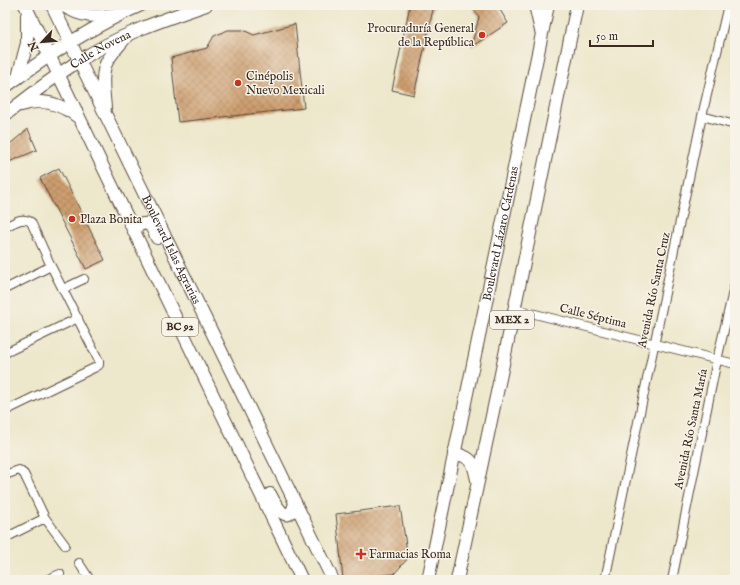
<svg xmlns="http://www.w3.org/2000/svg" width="740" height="585" font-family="'IM FELL English',serif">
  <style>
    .building { fill: url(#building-cross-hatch) }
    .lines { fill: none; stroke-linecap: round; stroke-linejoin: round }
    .street-casing { stroke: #564638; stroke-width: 10 }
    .primary-casing { stroke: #564638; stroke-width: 14 }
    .street { stroke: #fff; stroke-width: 8 }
    .primary { stroke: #fff; stroke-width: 12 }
    .poi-dot { fill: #c8321e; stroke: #f7f3e8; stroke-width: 1.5 }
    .labels { text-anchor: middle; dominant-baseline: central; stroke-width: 3; stroke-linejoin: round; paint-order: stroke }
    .shield { fill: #f7f3e8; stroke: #73665b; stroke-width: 1 }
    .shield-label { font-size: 11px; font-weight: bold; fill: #3b2a1e }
    .poi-label { font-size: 12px; fill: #3b2a1e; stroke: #f7f3e8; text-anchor: start }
    .street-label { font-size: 12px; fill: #3b2a1e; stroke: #f7f3e8 }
  </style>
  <defs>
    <pattern id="building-cross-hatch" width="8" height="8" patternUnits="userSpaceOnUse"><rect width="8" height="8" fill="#cd9e6e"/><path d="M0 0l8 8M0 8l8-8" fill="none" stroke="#a8815a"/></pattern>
  </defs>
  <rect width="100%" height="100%" fill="#f7f3e8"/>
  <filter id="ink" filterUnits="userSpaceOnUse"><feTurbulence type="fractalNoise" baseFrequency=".025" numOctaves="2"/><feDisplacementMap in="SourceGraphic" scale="8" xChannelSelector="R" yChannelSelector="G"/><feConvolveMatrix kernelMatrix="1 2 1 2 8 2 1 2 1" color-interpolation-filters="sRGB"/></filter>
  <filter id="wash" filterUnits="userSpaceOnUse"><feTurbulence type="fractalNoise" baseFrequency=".012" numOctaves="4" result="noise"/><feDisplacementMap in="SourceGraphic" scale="16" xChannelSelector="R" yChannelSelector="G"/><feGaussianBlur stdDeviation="0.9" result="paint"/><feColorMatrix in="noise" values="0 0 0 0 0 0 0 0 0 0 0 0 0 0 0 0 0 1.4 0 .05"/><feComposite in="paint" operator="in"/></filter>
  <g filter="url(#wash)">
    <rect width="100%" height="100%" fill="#ede7cb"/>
    <g id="blocks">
      <path class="building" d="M410 5H434L414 95 392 90Z
        M471 5H497L508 23 471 47 479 17Z
        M295 24 304 108 178 122 171 58 207 48 214 36 228 30H243L254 35Z
        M28 129 37 150 9 162 5 152V148Z
        M59 168 105 260 86 269 40 178Z
        M400 506 408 558 394 574 343 579 336 514Z"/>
    </g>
  </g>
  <g filter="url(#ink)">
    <use href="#blocks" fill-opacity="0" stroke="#564638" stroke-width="1"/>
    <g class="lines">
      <defs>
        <path id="street" d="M702 116 735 125
          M5 227C14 223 22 216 31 222L51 266 99 361V365L94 368 5 411
          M5 289 51 266
          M63 289 84 279
          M515 309 735 364
          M5 353 78 318
          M5 475 19 470 24 474 45 518 65 545
          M5 538 45 518
          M79 563 90 580
          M46 580 60 574
          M605 580 702 116 728 5
          M672 580 717 360 735 283"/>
        <g id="primary">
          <path d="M25 5 302 580"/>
          <path id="s1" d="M52 5 333 580"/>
          <path d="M62 5C82 18 95 17 117 14"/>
          <path d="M535 5 541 31"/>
          <path d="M18 77 27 43V15"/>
          <path d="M5 87C47 56 92 26 141 5"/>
          <path d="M21 105C42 98 60 103 78 117"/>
          <path d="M105 108C104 94 101 79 105 66 109 55 119 46 126 37"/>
          <path id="s2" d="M5 115C29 96 53 77 79 61 118 35 162 20 206 5"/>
          <path d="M133 228C149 220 150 223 157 238"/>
          <path d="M454 453C473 458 473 461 477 480"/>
          <path d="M270 494C275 504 288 529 295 503"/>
          <path id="s3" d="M428 580 548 5"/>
          <path d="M457 580 502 369 577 5"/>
        </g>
      </defs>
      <use href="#street" class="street-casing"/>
      <use href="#primary" class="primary-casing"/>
      <use href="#street" class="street"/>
      <use href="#primary" class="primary"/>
    </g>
  </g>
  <g class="poi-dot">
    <circle cx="482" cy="35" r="4"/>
    <circle cx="238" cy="83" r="4"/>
    <circle cx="72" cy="219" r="4"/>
    <path d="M359 548h4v4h4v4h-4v4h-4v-4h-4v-4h4z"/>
  </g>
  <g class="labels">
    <g class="shield">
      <rect x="490" y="311" width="44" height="18" rx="3"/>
      <rect x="162" y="318" width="36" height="18" rx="3"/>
    </g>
    <g class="shield-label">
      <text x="512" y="320">MEX 2</text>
      <text x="180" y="327">BC 92</text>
    </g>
    <g class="poi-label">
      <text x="474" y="28" text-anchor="end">Procuraduría General<tspan x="474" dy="14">de la República</tspan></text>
      <text x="246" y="76">Cinépolis<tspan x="246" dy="14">Nuevo Mexicali</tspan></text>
      <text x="80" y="219">Plaza Bonita</text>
      <text x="369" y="554">Farmacias Roma</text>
    </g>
    <g class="street-label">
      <text stroke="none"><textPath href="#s2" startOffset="116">Calle Novena</textPath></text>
      <text stroke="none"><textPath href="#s3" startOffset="354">Boulevard Lázaro Cárdenas</textPath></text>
      <text stroke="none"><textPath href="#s1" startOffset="272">Boulevard Islas Agrarias</textPath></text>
      <text transform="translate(654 290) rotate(-78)">Avenida Río Santa Cruz</text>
      <text transform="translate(593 316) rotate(14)">Calle Séptima</text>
      <text transform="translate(691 429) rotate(-78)">Avenida Río Santa María</text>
    </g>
  </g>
  <rect width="740" height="585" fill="none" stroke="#f7f3e8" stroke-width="20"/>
  <g transform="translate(42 42) rotate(244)" stroke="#f7f3e8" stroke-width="3" paint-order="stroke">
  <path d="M0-3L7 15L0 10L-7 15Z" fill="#3b2a1e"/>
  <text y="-6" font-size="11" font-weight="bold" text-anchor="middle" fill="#3b2a1e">N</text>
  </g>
  <path d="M590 40v6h63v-6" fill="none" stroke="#3b2a1e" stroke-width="2"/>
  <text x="596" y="40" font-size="12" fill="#3b2a1e" stroke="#f7f3e8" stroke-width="3" paint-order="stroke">50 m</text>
</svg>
